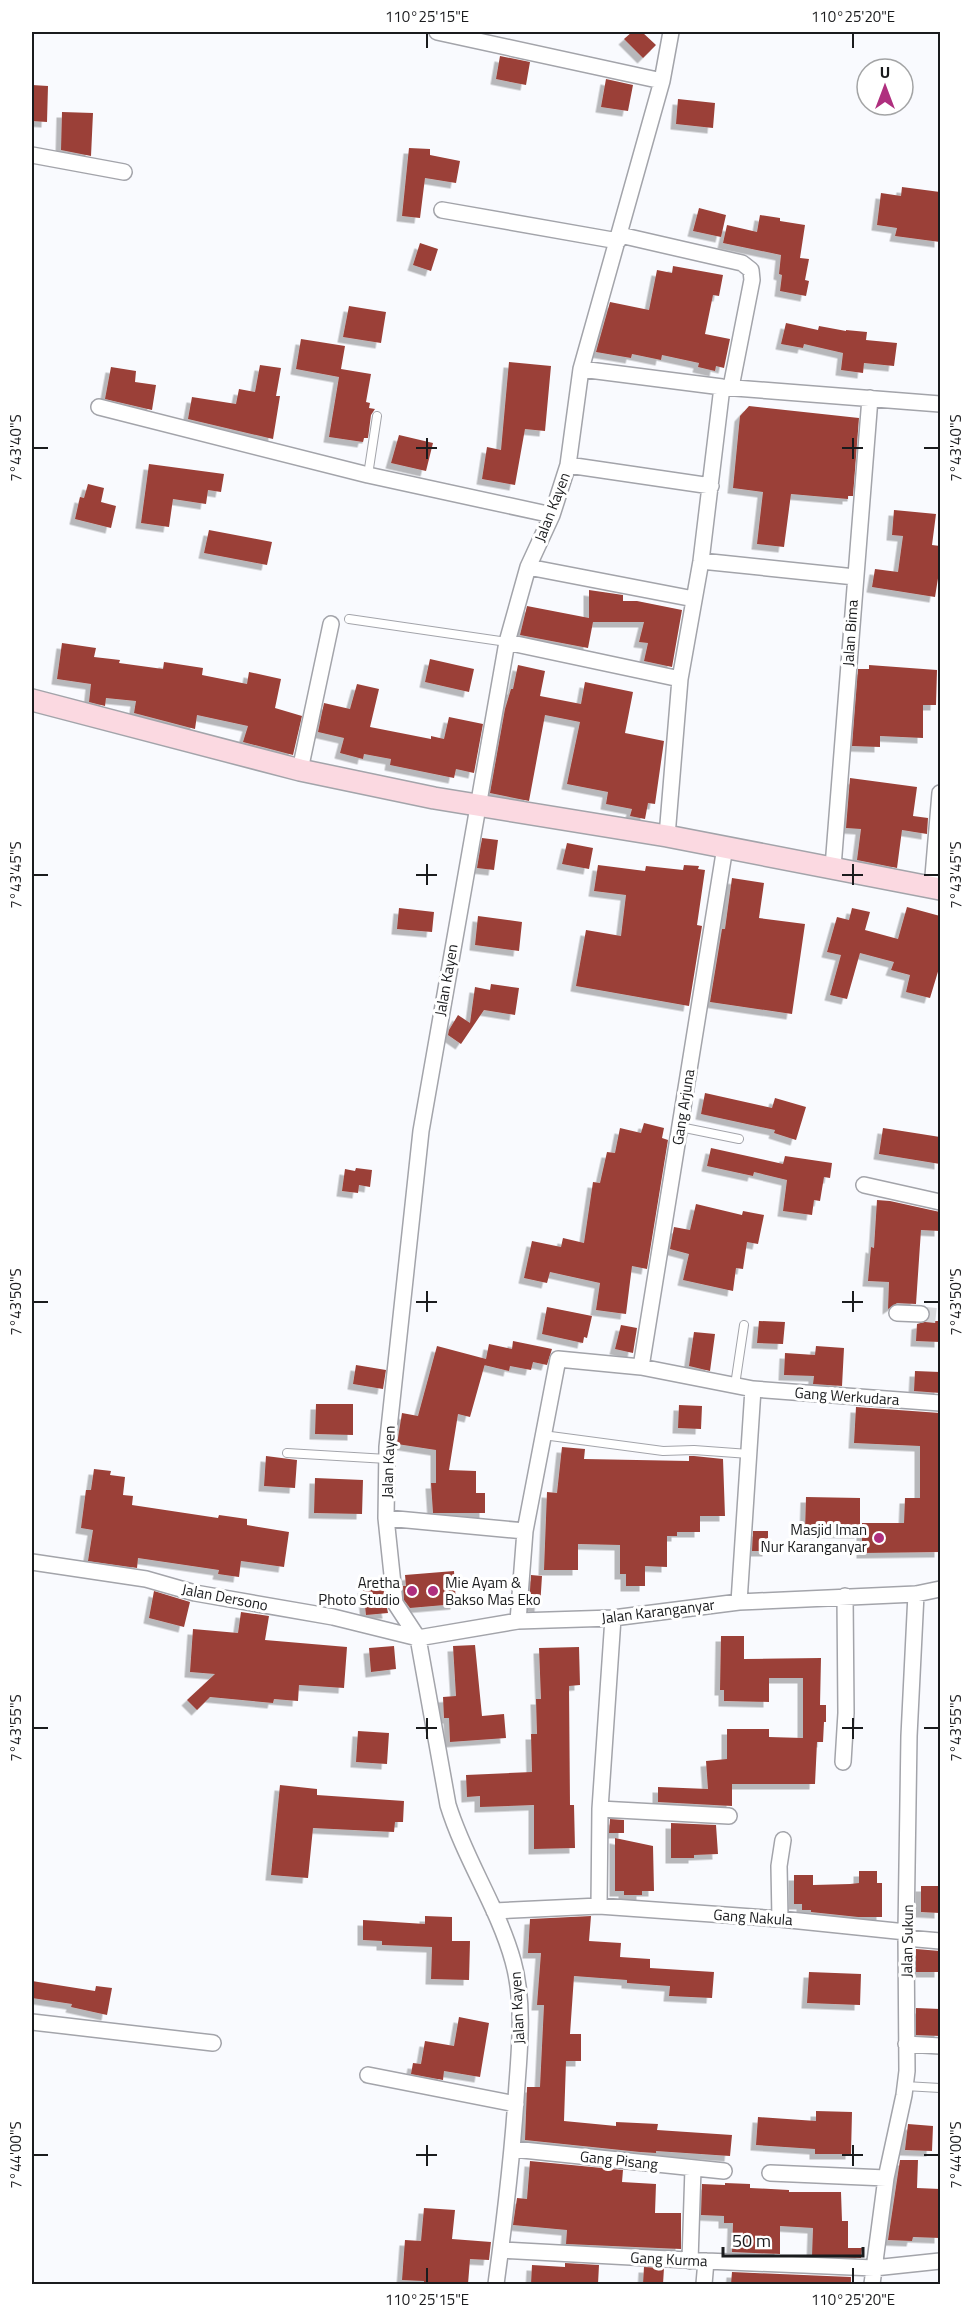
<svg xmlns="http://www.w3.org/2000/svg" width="972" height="2316" font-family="'Titillium Web',sans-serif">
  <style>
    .building { fill: #9b4138; filter: url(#shadow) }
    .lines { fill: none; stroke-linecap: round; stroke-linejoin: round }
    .street-tunnel { stroke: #d8d9dc; stroke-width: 15; stroke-dasharray: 15 8; stroke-linecap: butt }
    .lane-casing { stroke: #a3a4aa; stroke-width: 10 }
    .street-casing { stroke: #a3a4aa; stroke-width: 18 }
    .secondary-casing { stroke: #a3a4aa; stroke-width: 24 }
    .lane { stroke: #fff; stroke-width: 8 }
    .street { stroke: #fff; stroke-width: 15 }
    .secondary { stroke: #fbd9e1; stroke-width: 21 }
    .ticks { fill: none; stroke: #1a1b1d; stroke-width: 2 }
    .poi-dot { fill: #af2f7e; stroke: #fff; stroke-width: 2 }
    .labels { text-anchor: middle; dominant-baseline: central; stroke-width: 6; stroke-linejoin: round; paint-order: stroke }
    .street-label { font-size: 15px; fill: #1a1b1d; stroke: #fff }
    .poi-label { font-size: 15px; fill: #1a1b1d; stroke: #fff; text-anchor: end }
    .neatline { fill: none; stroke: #1a1b1d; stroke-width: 2 }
    .ticks-label { font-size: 15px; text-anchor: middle; fill: #1a1b1d }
  </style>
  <defs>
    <filter id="shadow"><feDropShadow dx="-5.5" dy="5.5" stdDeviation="0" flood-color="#0004"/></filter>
  </defs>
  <rect width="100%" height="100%" fill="#f9fafe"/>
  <path class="building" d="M632 32H642L656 45 643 58 624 39Z
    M500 56 530 62 526 85 496 79Z
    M606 79 633 85 628 111 601 107Z
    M32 85 48 86 47 122 32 121Z
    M678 99 715 103 713 128 676 124Z
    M62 112 93 113 91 156 61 150Z
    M409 148 430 149V155L460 161 456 183 425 178 420 218 402 216Z
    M902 187 940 192V242L895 236 897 228 877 225 881 193 901 196Z
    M699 208 726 215 721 237 693 231Z
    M760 215 780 218V221L805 225 800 258 809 259 805 280 809 281 806 296 780 291 782 275 779 274 781 255 723 243 727 225 757 232Z
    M420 243 438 249 431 271 413 265Z
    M673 266 723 275 719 296 713 295 705 334 730 339 724 368 716 366 715 371 698 367 699 363 662 355 661 360 632 354 631 358 596 352 610 302 649 310 657 270 672 273Z
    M349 306 386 312 381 343 343 337Z
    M786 323 818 330 819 326 846 331V330L867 332 866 340 897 343 894 366 864 363 863 373 841 370 843 353 804 344 803 348 781 344Z
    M301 339 345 346 341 369 371 374 366 402 370 403 369 408 375 409 371 415 368 438H364L363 442 329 437 339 377 296 369Z
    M509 362 551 366 545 431 525 429 515 485 482 479 487 447 501 450Z
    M260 365 281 368 276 396H280L273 439 188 419 192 397 236 404 239 389 255 392Z
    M111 367 136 371 135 382 156 385 152 410 105 399Z
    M749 406 859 418 853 496H848V499L791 494 784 547 757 544 763 492 733 488 740 416Z
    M399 435 433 443 426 471 391 463Z
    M149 464 224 474 221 492 208 490 206 504 173 499 169 527 141 523Z
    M88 484 104 488 101 502 116 506 111 528 75 519 80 497 84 498Z
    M894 510 936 514 932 545 940 546V566L935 597 872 587 875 569 898 572 903 536 892 535Z
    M209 530 272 542 267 565 204 553Z
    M589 590 623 595V601H637L682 610 672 667 644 661 648 643 639 642 644 622H593L588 648 520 635 527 606 589 618Z
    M62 643 96 648 94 657 120 660 119 663 163 669 164 662 203 668 202 675 247 684 249 672 281 679 275 708 302 716 293 755 243 742 248 726 197 715 195 729 134 713 136 701 106 698 105 706 89 702 91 684 57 679Z
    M430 659 474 669 469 692 425 682Z
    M518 665 545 671 540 696 581 704 585 682 633 692 625 733 664 741 655 804 648 803 645 819 630 816 632 809 606 804 608 792 567 784 580 722 545 715 529 801 490 793 505 709 511 689H513Z
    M869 665 937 670 936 705H923V738L880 736V747L852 746 858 669H869Z
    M357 684 379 689 370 727 431 739V736L444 739 449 717 483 724 474 773 456 769 454 778 390 765 391 759 364 754 363 759 340 753 344 738 318 732 324 703 350 709Z
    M850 778 917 787 913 816 928 818 927 834 902 830 897 868 857 860 861 829 846 828Z
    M482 838 498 840 494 870 477 868Z
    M567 843 593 848 589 869 562 864Z
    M598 865 645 871 646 866 683 870 684 865 699 866 698 869 705 870 697 925 702 926 689 1006 576 986 586 930 621 936 626 895 594 891Z
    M732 878 764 883 759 918 805 924 792 1014 710 1002 722 929H725Z
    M907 907 940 916V965L930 998 906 992 910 975 891 970 894 962 860 953 847 999 830 995 841 955 827 952 837 917 849 920 852 908 870 912 865 930 898 939Z
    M399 908 434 912 432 932 397 929Z
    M478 916 522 922 519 951 475 945Z
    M491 984 519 988 515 1015 484 1010 461 1044 448 1035 449 1030 458 1015 470 1023 475 987 490 990Z
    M705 1093 772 1108 775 1098 806 1107 796 1140 774 1133 775 1130 701 1114Z
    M644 1123 664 1128 662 1138 668 1140 647 1269 632 1266 626 1314 596 1310 600 1283 550 1272 547 1283 524 1278 532 1241 561 1247 563 1238 584 1243 593 1182 600 1183 607 1152 615 1153 620 1128 641 1133Z
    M883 1128 940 1137V1164L879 1154Z
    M711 1148 783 1164 785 1156 832 1163 830 1178 824 1177 820 1201 814 1200 812 1215 783 1211 787 1180 754 1172 753 1176 707 1166Z
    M356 1168 372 1170 370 1187 359 1185 358 1193 342 1191 345 1169 355 1171Z
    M877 1200 890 1201 940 1212V1231L921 1230 916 1304 897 1303 888 1309 889 1282 868 1281 871 1247 874 1248Z
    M696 1204 742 1215 743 1211 764 1215 758 1244 747 1242 743 1269 736 1268 733 1291 683 1280 689 1254 670 1249 674 1227 690 1230Z
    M547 1307 592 1316 587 1338 584 1337 583 1343 542 1334Z
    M759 1321 785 1322 783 1344 757 1343Z
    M928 1321H940V1342L916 1341 917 1324Z
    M621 1325 637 1328 633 1353 615 1349Z
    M694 1332 715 1334 710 1371 689 1366Z
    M513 1341 552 1349 547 1365 533 1362 531 1370 510 1366 509 1371 484 1365 486 1360 470 1417 458 1414 449 1470 476 1471V1493H485V1513H433L431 1483H436V1450L397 1444 402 1413 418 1416 437 1346 486 1359 489 1344 512 1349Z
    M816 1346 844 1348 842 1386 813 1384 814 1376 784 1375 785 1353 815 1355Z
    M356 1365 386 1370 383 1389 353 1384Z
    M915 1371 940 1372V1393L914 1391Z
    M316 1404H353V1435L315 1434Z
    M679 1405 702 1406 701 1429 678 1428Z
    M856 1407 940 1413V1552L862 1553V1523H904L905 1498H920V1446L854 1443Z
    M562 1447 585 1449 584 1459 689 1461V1456H694L723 1459 725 1516H700V1532H677V1536H667V1567L645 1566V1586H626V1574H620V1545L578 1544V1570H544L547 1492 557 1493Z
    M266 1456 297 1460 295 1488 264 1486Z
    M94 1469 111 1471 110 1475 125 1477 123 1495 133 1496 132 1505 218 1518 219 1515 247 1519V1525L289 1532 284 1567 241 1561 239 1577 218 1574 219 1570 138 1558 137 1568 88 1561 93 1530 81 1528 86 1490H91Z
    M315 1478 363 1480 362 1514 314 1513Z
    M806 1497 860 1498V1533L805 1532Z
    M753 1531H768V1551H752Z
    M454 1571 456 1604 410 1608 404 1600 403 1586H406L405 1575Z
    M531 1575 542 1576 540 1607 529 1606Z
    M383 1587 388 1613 366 1615 363 1588Z
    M154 1591 190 1602 184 1627 149 1618Z
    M241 1612 269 1616 265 1640 347 1647 344 1688 299 1685 298 1701 274 1699 273 1703 210 1697 197 1710 187 1700 215 1674 190 1672 193 1629 238 1633Z
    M721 1636H744V1659L821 1658 820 1705H826V1722H824L823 1742H817L815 1784H732V1806L658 1802V1787L708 1789 706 1761 727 1759V1729H769V1737L803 1738V1678H769V1702L724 1701V1690H720Z
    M475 1645 482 1716 504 1714 506 1738 450 1742 449 1718H444L443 1697 456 1696 453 1646Z
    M394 1646 396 1669 371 1672 369 1648Z
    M579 1647 580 1685 569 1686 570 1805H574L575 1848 534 1849V1805L480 1807V1796L467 1797 466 1775 532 1772 531 1734H537L536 1699H541L539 1648Z
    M358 1731 389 1733 387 1764 356 1762Z
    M280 1785 317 1789V1795L404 1801 403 1822H395L394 1832 313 1828 308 1878 271 1875Z
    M610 1819 624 1820V1833H609Z
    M671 1823 716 1825 718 1854 694 1855V1858H671Z
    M615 1838 653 1846 654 1891H642V1895H624V1891H615Z
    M859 1871H877V1883H882V1917H858L811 1912V1910H802V1904H794V1875H813V1885L850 1884 859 1883Z
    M921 1886H940V1913L921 1912Z
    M425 1916 452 1917V1941H470L469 1980 431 1979 432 1947 382 1945V1941L363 1940V1920L425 1924Z
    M591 1916 589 1941 621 1943 620 1957 650 1959V1968L714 1972 712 1998 669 1996 670 1986 627 1983V1980L574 1976 570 2034H581V2061H566L564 2121 616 2126V2122L658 2124 657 2130 732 2135 730 2156 656 2151V2153L640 2152 525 2140 527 2087H540L544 2005H537L541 1953H528L530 1919Z
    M916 1949 940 1951V1972H916Z
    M809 1972 861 1974 860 2005 807 2003Z
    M32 1981 95 1991 96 1986 112 1988 107 2015 71 2007 72 2004 32 1998Z
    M916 2008 940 2009V2036L916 2035Z
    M459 2017 489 2023 480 2077 444 2071 443 2080 411 2074 413 2063 421 2064 425 2041 454 2046Z
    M816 2111 852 2112 851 2154H815V2149L756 2145 758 2117 816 2121Z
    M908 2124 933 2126 932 2151 905 2150Z
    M900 2160H918L917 2188 940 2189V2238L913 2237 912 2241 888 2240Z
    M530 2161 623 2170 622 2182 656 2184 655 2213H681V2249L566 2244 567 2230 513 2225 517 2198 527 2199Z
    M725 2183 750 2184V2188L789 2190V2192H841L842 2221H848V2248H862L861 2258 812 2256 813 2228 780 2226V2254L732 2252 733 2223H724V2216L701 2215 702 2184 725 2185Z
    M424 2208 455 2210 452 2239 491 2242 489 2260 470 2259 468 2284H424V2281L402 2280 405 2240 421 2241Z
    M565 2263 599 2265 598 2284H531L532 2265 565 2267Z
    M644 2267 664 2268 663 2284H643Z
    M732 2272 851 2277V2284H731Z"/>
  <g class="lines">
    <path class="street-tunnel" d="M921 1314 940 1316"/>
    <defs>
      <path id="lane" d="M368 475 377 416
        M349 619 507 642
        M680 1127 739 1139
        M735 1385 744 1325
        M543 1435 663 1451 694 1450 749 1454
        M287 1453 387 1459
        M905 2086 940 2088"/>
      <path id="street" d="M437 32 662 81
        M671 32 662 81 581 369 568 465 552 515 528 567 507 642 421 1131 387 1447 386 1518 395 1603 418 1638 518 1621 613 1618 739 1602 916 1594 940 1589
        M32 155 124 172
        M442 210 618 241
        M620 235 742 263 751 270 752 280 731 387
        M581 369 722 387 940 404
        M99 407 368 475 552 515
        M568 465 711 486
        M701 561 855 577
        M528 567 694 599
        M507 642 680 679
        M300 770 331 624
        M667 836 680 679 701 561 722 387
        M725 847 641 1367 753 1389 739 1602
        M833 867 870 398
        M932 888 940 793
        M864 1185 940 1202
        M897 1313 921 1314
        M753 1389 940 1403
        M386 1518 525 1531
        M32 1562 146 1579 195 1593 333 1617 418 1638 448 1805C465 1860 498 1907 513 1961 524 2000 520 2045 517 2084 513 2151 505 2218 496 2284
        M518 1621 525 1531 558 1359 641 1367
        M843 1762 846 1713 845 1596
        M600 1809 729 1816
        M599 1906 600 1809 613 1618
        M494 1911 599 1906 780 1919 906 1932
        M780 1919 779 1866 783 1840
        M906 1938 940 1941
        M32 2022 213 2043
        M906 2044 940 2046
        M368 2075 516 2104
        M513 2149 724 2171
        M770 2173 886 2178
        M501 2250 706 2261 874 2268 940 2261
        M690 2261 693 2168
        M704 2284 706 2261
        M872 2284 886 2178 904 2095 907 2071 906 1932 909 1736 916 1594"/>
      <path id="secondary" d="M32 700 300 770 434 798 667 836 940 889"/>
    </defs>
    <use href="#lane" class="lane-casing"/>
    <use href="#street" class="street-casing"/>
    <use href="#secondary" class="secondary-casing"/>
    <use href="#lane" class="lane"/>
    <use href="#street" class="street"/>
    <use href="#secondary" class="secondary"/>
  </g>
  <path class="ticks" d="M427 33V48M853 33V48M427 438V459M853 438V459M33 448H48M416 448H437M842 448H863M924 448H939M427 864V885M853 864V885M33 875H48M416 875H437M842 875H863M924 875H939M427 1291V1312M853 1291V1312M33 1302H48M416 1302H437M842 1302H863M924 1302H939M427 1718V1739M853 1718V1739M33 1728H48M416 1728H437M842 1728H863M924 1728H939M427 2145V2166M853 2145V2166M33 2155H48M416 2155H437M842 2155H863M924 2155H939M427 2268V2283M853 2268V2283"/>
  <g class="poi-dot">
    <circle cx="879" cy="1538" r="6"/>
    <circle cx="412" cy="1591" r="6"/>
    <circle cx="433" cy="1591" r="6"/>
  </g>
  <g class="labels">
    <g class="street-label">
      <text transform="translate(552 507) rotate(-69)">Jalan Kayen</text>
      <text transform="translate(850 633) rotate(-86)">Jalan Bima</text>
      <text transform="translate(446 980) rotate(-80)">Jalan Kayen</text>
      <text transform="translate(683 1107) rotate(-81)">Gang Arjuna</text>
      <text transform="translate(847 1396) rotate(4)">Gang Werkudara</text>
      <text transform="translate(388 1462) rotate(-88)">Jalan Kayen</text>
      <text transform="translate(225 1597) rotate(11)">Jalan Dersono</text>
      <text transform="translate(658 1611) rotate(-7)">Jalan Karanganyar</text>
      <text transform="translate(753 1917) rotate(4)">Gang Nakula</text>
      <text transform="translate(907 1941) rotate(-89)">Jalan Sukun</text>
      <text transform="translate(517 2008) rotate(-93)">Jalan Kayen</text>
      <text transform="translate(619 2160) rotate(6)">Gang Pisang</text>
      <text transform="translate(669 2259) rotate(3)">Gang Kurma</text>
    </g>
    <g class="poi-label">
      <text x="867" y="1529">Masjid Iman<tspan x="867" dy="17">Nur Karanganyar</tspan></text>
      <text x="400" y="1582">Aretha<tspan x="400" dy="17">Photo Studio</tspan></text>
      <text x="445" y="1582" text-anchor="start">Mie Ayam &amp;<tspan x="445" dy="17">Bakso Mas Eko</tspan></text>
    </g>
  </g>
  <rect width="972" height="2316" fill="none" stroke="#ffffff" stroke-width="66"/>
  <g transform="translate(885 87)"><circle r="28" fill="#ffffff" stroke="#a3a4a5" stroke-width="1.5"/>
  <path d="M0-4.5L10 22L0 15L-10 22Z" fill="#af2f7e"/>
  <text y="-9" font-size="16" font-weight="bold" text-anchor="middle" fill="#1a1b1d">U</text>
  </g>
  <path d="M723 2247v9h140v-9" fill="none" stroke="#1a1b1d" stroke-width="3"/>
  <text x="732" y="2247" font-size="18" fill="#1a1b1d" stroke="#ffffff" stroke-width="4.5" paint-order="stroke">50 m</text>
  <rect x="33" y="33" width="906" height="2250" class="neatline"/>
  <g class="ticks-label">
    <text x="427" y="22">110°25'15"E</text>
    <text x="853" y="22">110°25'20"E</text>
    <text transform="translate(16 448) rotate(-90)" y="5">7°43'40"S</text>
    <text transform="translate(956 448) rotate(-90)" y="5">7°43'40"S</text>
    <text transform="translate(16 875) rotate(-90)" y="5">7°43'45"S</text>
    <text transform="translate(956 875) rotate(-90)" y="5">7°43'45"S</text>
    <text transform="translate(16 1302) rotate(-90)" y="5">7°43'50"S</text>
    <text transform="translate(956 1302) rotate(-90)" y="5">7°43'50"S</text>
    <text transform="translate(16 1728) rotate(-90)" y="5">7°43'55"S</text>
    <text transform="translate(956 1728) rotate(-90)" y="5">7°43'55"S</text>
    <text transform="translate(16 2155) rotate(-90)" y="5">7°44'00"S</text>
    <text transform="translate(956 2155) rotate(-90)" y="5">7°44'00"S</text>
    <text x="427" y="2305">110°25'15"E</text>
    <text x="853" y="2305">110°25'20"E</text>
  </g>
</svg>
